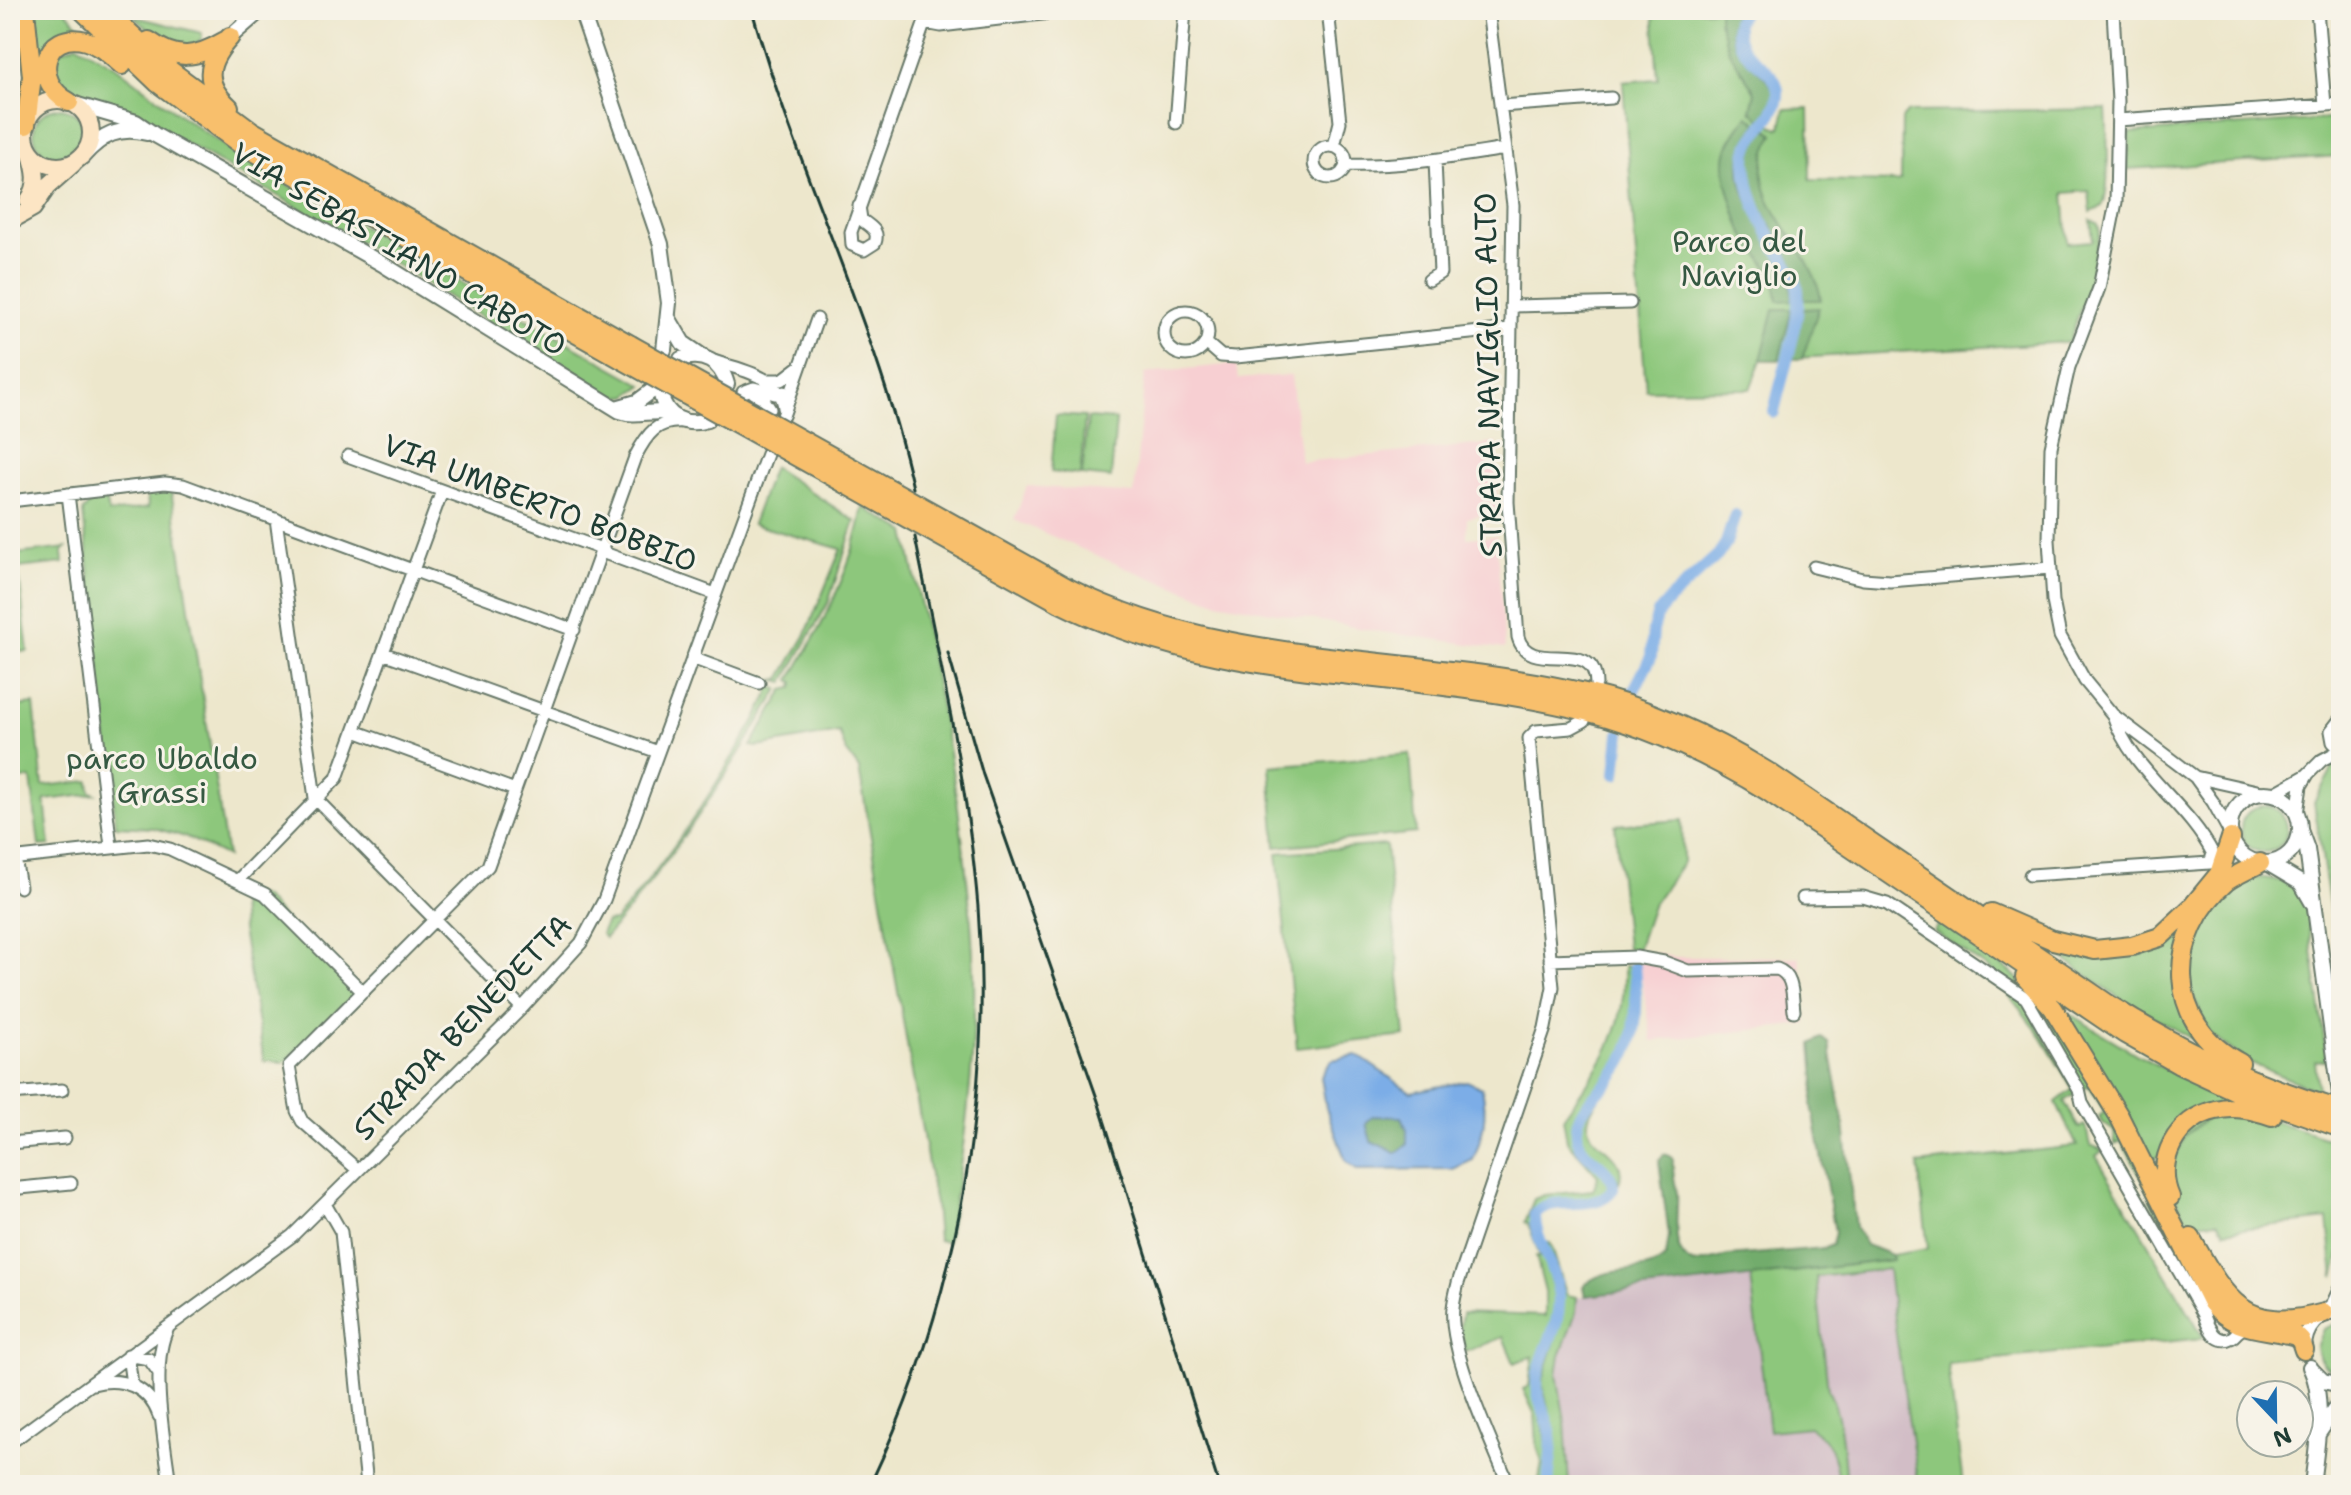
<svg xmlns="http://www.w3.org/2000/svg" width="2351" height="1495" font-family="'Shantell Sans',sans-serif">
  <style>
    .built { fill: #f7cfd2 }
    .industrial { fill: #d2bdc6 }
    .green { fill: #8dc77c; stroke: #568258; stroke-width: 2 }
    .forest { fill: #72ac6c; stroke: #487450; stroke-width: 2 }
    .water { fill: #7cade7; stroke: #4e758e; stroke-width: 2; fill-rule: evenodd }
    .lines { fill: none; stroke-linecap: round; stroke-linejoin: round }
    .canal { stroke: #7cade7; stroke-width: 12 }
    .minor-casing { stroke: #677869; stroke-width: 15 }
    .tertiary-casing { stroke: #677869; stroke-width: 18 }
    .secondary-casing { stroke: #677869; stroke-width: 20 }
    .trunk-casing { stroke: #677869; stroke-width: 22 }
    .minor { stroke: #fff; stroke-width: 11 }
    .tertiary { stroke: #fff; stroke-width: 14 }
    .secondary { stroke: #fce5c4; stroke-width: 16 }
    .trunk { stroke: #f8bf6c; stroke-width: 18 }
    .rail { stroke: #1f3d34; stroke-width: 3 }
    .trunk-bridge-casing { stroke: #677869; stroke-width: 22; stroke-linecap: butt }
    .trunk-bridge { stroke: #f8bf6c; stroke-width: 18 }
    .labels { text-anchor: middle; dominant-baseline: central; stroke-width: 6; stroke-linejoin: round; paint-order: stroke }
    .park-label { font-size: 30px; fill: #355942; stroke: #f7f3e8 }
    .street-label { font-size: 30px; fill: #1f3d34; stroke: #f7f3e8 }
  </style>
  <rect width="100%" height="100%" fill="#f7f3e8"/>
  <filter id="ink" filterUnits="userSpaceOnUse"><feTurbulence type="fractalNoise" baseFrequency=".0125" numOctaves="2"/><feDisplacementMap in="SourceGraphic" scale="16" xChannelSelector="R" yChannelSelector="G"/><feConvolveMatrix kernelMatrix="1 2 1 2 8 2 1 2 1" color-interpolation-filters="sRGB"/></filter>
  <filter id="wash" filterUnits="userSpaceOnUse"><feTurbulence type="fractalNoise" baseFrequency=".006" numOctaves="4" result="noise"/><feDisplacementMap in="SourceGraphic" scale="32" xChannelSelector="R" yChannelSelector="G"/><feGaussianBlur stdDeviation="1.8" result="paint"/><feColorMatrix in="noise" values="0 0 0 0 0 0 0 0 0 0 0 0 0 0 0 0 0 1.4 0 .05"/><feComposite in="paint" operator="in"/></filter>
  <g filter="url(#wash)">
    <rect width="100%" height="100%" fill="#ede7cc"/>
    <path class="built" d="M1236 364 1238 379 1291 375 1301 462 1497 443V512L1467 518V538L1496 536 1505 649 1375 631 1217 602 1128 569 1014 520 1027 486 1134 494 1145 373Z
      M1637 950 1676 957H1799L1807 1024 1652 1041Z"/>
    <path class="industrial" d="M10 10 18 62 13 109 10 196Z
      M1933 1255 1963 1485H1569L1565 1421 1557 1374 1560 1356 1576 1312 1577 1297Z"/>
    <path class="green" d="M31 10H65L82 28 60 34 38 60Z
      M1653 10H1719V20L1729 51 1755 92 1751 111 1778 129 1781 127 1785 109 1809 108 1810 180 1897 182 1901 180 1902 119 1908 112 2106 109C2107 126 2111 194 2102 206 2098 210 2096 210 2091 212L2089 191 2064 193 2068 243 2093 241 2091 220 2098 224 2100 233 2087 291 2069 342 1761 360 1750 389 1646 390 1623 82 1658 79Z
      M132 16 202 33V38L192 48H174Z
      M77 44 115 66 177 113 251 164 643 385 627 396 611 397 368 247 146 121 76 97 53 81 56 53Z
      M34 133a25 25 0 1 1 50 0a25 25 0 1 1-50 0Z
      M2341 118V156L2127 169 2130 133Z
      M1056 415 1085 417 1080 475 1051 472Z
      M1088 418 1116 420 1111 478 1082 475Z
      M773 467 855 521 828 603 784 682 773 680 780 679 805 636 841 549 752 524Z
      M171 490 227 857 189 838 154 828 116 826 83 512 91 502 106 498 109 513 148 508 147 493Z
      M863 507 906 532C935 678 969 826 974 976 976 1066 964 1155 947 1242L938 1240 935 1204 859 769 846 751 839 732 758 747 751 746 784 690 793 688 794 682 790 680C823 625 852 570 863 507Z
      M10 534H14L17 554 66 548 62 552 63 563 18 568 28 651 10 653Z
      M771 687 779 689C726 777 672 860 605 938L601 934 606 922 615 921C658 871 695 819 730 761 745 737 762 711 771 687Z
      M34 704 43 786 89 781 90 791 95 794 45 800 50 845 39 846 31 778 10 780V707Z
      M1410 754 1416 833 1276 847 1270 766Z
      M2341 765V985L2314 802 2334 766Z
      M2241 829a23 23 0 1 1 46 0a23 23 0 1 1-46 0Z
      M1682 820 1683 862 1652 906 1637 950 1627 948 1615 825Z
      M1386 845 1405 1036 1297 1048 1277 853Z
      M2253 877C2277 878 2297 882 2306 906L2327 1060 2315 1061 2318 1091 2248 1062 2210 1034 2188 985 2194 933 2229 888Z
      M239 889 263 897 357 992 285 1062 264 1061 242 930Z
      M1940 922 2011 972 2044 1006 2127 1139 2181 1253 2176 1255 2163 1233 2166 1230 2149 1200 2153 1197 2121 1141 2115 1144 2114 1131 2103 1123 2099 1116 2105 1112 2089 1086 2083 1089 2028 997 1934 931Z
      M2177 932 2182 935 2195 1034 2191 1038 2124 1001 2058 955 2063 953C2111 965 2136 959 2177 932Z
      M1624 966H1629C1632 992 1636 1022 1628 1047 1617 1077 1568 1103 1574 1135 1577 1158 1603 1165 1610 1185 1594 1216 1544 1182 1531 1216L1556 1298 1551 1331 1533 1379 1534 1394 1547 1443 1545 1485H1538L1542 1463 1537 1445 1535 1415 1523 1389 1529 1386 1533 1356 1514 1363 1503 1337 1465 1352 1460 1327 1462 1313 1545 1316V1292L1536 1257H1540L1528 1223 1525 1222 1534 1199 1544 1195 1593 1190 1598 1176 1567 1141 1563 1118C1600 1065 1627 1035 1624 966Z
      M2005 990 2020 996 2077 1093 2064 1101 2079 1128 2084 1125C2089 1132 2087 1138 2090 1145L2103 1150 2096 1156 2204 1338 1948 1364 1963 1485H1919C1907 1413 1896 1341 1888 1269L1816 1277 1828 1390C1843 1419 1843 1453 1846 1485H1839C1834 1456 1834 1444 1809 1427L1769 1431 1751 1277 1892 1260V1255L1928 1249 1918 1164 2077 1146 2056 1102 2073 1089 2038 1032Z
      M2063 1010 2141 1057 2227 1100 2155 1159 2150 1160Z
      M1605 1089C1598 1100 1588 1111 1588 1124 1587 1145 1630 1153 1619 1183 1614 1170 1607 1168 1597 1161 1566 1137 1585 1112 1605 1089Z
      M2210 1116 2265 1118 2337 1141 2341 1184V1251L2334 1277 2328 1219 2225 1231 2218 1221 2192 1223 2184 1215 2174 1195 2169 1173 2184 1136Z
      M1544 1242 1549 1243 1552 1248 1567 1295 1577 1297 1576 1312 1560 1356 1557 1374 1565 1421 1569 1485H1552L1556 1440 1542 1383 1560 1324 1564 1298 1559 1276Z
      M2341 1321V1373C2326 1370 2318 1362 2316 1347L2323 1329Z"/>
    <path class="forest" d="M1719 10H1737C1731 18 1731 25 1732 35 1739 70 1801 83 1762 120L1751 111 1755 92 1729 51 1719 20Z
      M1748 116 1758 123C1703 186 1790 241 1793 300L1778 301C1777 274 1759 257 1745 236 1738 225 1736 213 1732 201 1720 162 1721 148 1748 116Z
      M1767 128 1774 135C1733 198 1814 241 1821 300H1804C1801 245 1713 182 1767 128Z
      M1819 308 1802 359H1789L1803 309Z
      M1774 309H1792L1779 360H1761Z
      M1822 1038 1829 1043 1844 1124 1855 1227 1866 1245 1892 1255 1893 1260 1585 1296 1583 1287C1605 1262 1647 1278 1666 1257L1669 1236 1659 1161 1664 1154 1670 1156 1673 1160C1672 1172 1675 1182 1677 1193 1679 1214 1668 1254 1694 1264L1728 1256 1825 1248 1832 1245 1835 1232 1812 1105 1815 1079 1812 1044Z
      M1373 1116 1401 1117 1407 1129V1145L1396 1153 1371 1141 1366 1123Z"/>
    <path class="water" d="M1357 1055 1411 1092 1467 1081 1482 1088C1488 1115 1483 1135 1473 1160L1453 1169 1358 1170 1346 1161 1326 1108 1321 1077 1332 1060ZM1373 1116 1401 1117 1407 1129V1145L1396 1153 1371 1141 1366 1124Z"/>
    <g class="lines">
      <path class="canal" d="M1744 10 1737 21C1733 63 1776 62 1778 92 1779 121 1744 133 1746 162 1747 194 1760 220 1777 248 1784 259 1793 272 1797 285 1804 313 1780 381 1774 412
        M1633 692 1651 657 1653 630 1658 613 1670 599 1718 555 1726 543 1735 515
        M1616 774 1620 734
        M1549 1485C1547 1468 1554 1452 1551 1435 1548 1417 1536 1400 1537 1381 1540 1352 1561 1328 1559 1297 1557 1268 1534 1242 1535 1214 1552 1192 1594 1215 1613 1189 1614 1161 1569 1159 1578 1122 1582 1106 1597 1094 1607 1083 1640 1046 1638 1012 1634 966"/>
    </g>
  </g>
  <g filter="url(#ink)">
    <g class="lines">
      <defs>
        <path id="minor" d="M1328 10 1340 122 1334 146
          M1488 10 1513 205 1508 502 1518 637C1529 678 1595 634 1596 684
          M2113 10 2118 101 2116 202 2099 288 2069 367 2051 447 2049 540 2053 601 2060 636 2085 681 2113 715 2195 777 2213 802 2230 833
          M2317 10 2325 105
          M925 23 941 26 1076 10
          M1500 106 1611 98
          M2118 120 2341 104
          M1176 123 1185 10
          M1314 162a16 16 0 1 1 32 0a16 16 0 1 1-32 0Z
          M1346 165C1399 167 1453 157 1506 149
          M859 206 861 219C869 227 880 229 875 243L864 250 852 245 851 232 929 10
          M1429 280 1440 273 1435 160
          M1511 306 1630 303
          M1164 333a22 22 0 1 1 44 0a22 22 0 1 1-44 0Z
          M1206 343 1221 356 1236 357 1510 329
          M713 361C739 369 781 376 784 408
          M765 380H782L799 367
          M743 392 754 388 775 394 784 392
          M754 393 763 398 770 409
          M783 416 817 319
          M348 456 596 547 607 554 715 594
          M68 494 111 846
          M10 501 165 483 183 485 574 630
          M276 519 315 798 522 1008
          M1814 567 1863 579 1890 581 2050 568
          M383 653 658 752
          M692 658 759 683
          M2341 718 2331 731 2333 742 2341 750
          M355 731 515 790
          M2195 777 2266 793
          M2273 794 2307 775 2322 760 2341 750
          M2297 814 2301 786 2307 776
          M15 858 20 887
          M10 859 148 844 170 849 265 894 363 992
          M2030 875 2210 863 2213 854C2187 803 2131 771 2113 715
          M238 880 337 778 442 491
          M1803 898 1863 897 1887 904 2026 998 2079 1090 2082 1103 2204 1315C2207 1325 2216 1346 2231 1338 2238 1334 2237 1329 2247 1327
          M1550 960 1636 957 1664 962 1688 971 1777 969C1794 975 1792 995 1794 1011
          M10 1094 62 1090
          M10 1143 65 1138
          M358 1170 302 1121 297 1111 289 1066 488 866 635 457C647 434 657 419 685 422
          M10 1189 71 1183
          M325 1204 341 1232 367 1485
          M168 1328C149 1364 165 1444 170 1485
          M93 1384C122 1376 149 1387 159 1416
          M132 1384 128 1355 149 1359 159 1373
          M10 1443 292 1236 522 1008 581 943 604 900 767 454
          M1509 1485C1492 1443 1448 1350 1453 1308 1454 1299 1456 1291 1458 1283L1545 1028 1553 987 1529 738 1536 731 1571 728 1584 721"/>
        <path id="tertiary" d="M581 10 661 244 669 303 664 350
          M230 37 261 10
          M74 104 136 122 155 135 384 265 620 411C638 418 656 407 674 416
          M83 156C102 135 119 126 147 133
          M669 319 683 343 702 356
          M681 359C703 352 721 362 727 384
          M661 395C666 417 685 427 707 420
          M616 408 637 402 653 390
          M2230 828a35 35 0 1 1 70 0a35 35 0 1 1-70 0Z
          M2300 830 2307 849 2340 1094
          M2269 864 2301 883 2312 902
          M2326 1312 2334 1304 2341 1289
          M2304 1351C2303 1328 2318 1312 2341 1309
          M2310 1367C2326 1398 2316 1451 2312 1485
          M2312 1370 2323 1381 2341 1385
          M2318 1434 2341 1400"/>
        <path id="secondary" d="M25 133a33 33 0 1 1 66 0a33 33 0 1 1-66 0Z
          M28 201C40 185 36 170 30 151
          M10 221 33 208 48 186 73 164"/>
        <path id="trunk" d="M25 10 32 76 26 125
          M82 10 158 83 239 143 623 360
          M105 10 171 71 252 131 631 345
          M149 41C177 61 196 58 225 41
          M69 102C31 82 43 29 86 41 100 45 111 56 122 65
          M229 107C202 83 207 62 230 37
          M1068 588C1228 670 1414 653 1585 693 1650 708 1711 737 1768 772L2108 1004C2180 1050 2259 1087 2341 1110
          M1060 603C1218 683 1400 668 1569 707 1641 723 1707 753 1769 792L2125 1034 2178 1064 2236 1091 2341 1128
          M1991 913 2053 940 2095 950 2132 946 2160 937 2192 907 2219 874 2231 838
          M2025 977 2053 1008 2119 1116 2212 1303C2235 1332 2264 1327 2296 1336L2301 1341 2304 1350
          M2240 1063C2164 1024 2166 933 2227 881 2237 874 2250 869 2260 863
          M2170 1197C2154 1161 2177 1118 2216 1110 2235 1105 2254 1110 2272 1116
          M2191 1238C2226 1300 2244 1335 2324 1313"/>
      </defs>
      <use href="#minor" class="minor-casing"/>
      <use href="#tertiary" class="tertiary-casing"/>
      <use href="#secondary" class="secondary-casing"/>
      <use href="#trunk" class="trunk-casing"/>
      <use href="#minor" class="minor"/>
      <use href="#tertiary" class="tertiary"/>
      <use href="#secondary" class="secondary"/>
      <use href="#trunk" class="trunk"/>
      <path class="rail" d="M752 10C797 173 876 323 913 488
        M948 653 983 775 1098 1101 1219 1485
        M870 1485C955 1306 993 1105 978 907 968 783 939 659 915 537"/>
      <defs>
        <path id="trunk-bridge" d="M631 345 1068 588
          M623 360 1060 603"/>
      </defs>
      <use href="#trunk-bridge" class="trunk-bridge-casing"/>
      <use href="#trunk-bridge" class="trunk-bridge"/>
    </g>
  </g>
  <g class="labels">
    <g class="park-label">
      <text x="1739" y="241">Parco del<tspan x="1739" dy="34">Naviglio</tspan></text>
      <text x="162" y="758">parco Ubaldo<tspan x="162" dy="34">Grassi</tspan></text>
    </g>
    <g class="street-label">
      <text transform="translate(399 249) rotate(31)">VIA SEBASTIANO CABOTO</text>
      <text transform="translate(1488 375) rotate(-91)">STRADA NAVIGLIO ALTO</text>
      <text transform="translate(540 503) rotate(21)">VIA UMBERTO BOBBIO</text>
      <text transform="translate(462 1027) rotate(-46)">STRADA BENEDETTA</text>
    </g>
  </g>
  <rect width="2351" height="1495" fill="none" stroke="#f7f3e8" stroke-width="40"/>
  <g transform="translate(2275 1419) rotate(158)"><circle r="38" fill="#f7f3e8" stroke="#a1aaa0" stroke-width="2"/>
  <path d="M0-6L14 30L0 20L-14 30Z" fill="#1f6fb2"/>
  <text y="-12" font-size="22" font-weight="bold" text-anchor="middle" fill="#1f3d34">N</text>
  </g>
</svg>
